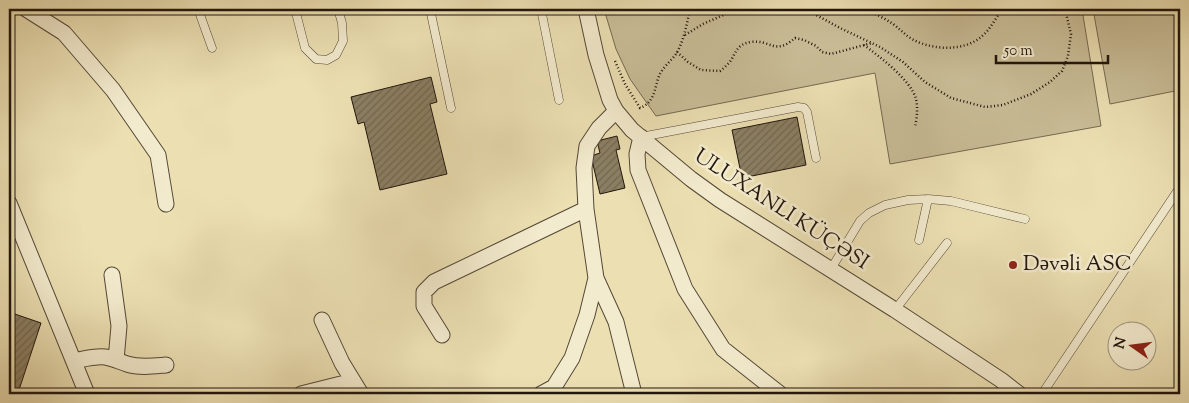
<svg xmlns="http://www.w3.org/2000/svg" width="1189" height="403" font-family="'Sorts Mill Goudy',serif">
  <style>
    .green { fill: #c9bd97; stroke: #756952 }
    .building { fill: url(#building-hatch); stroke: #21150c }
    .lines { fill: none; stroke-linecap: round; stroke-linejoin: round }
    .lane-casing { stroke: #544836; stroke-width: 9 }
    .street-casing { stroke: #544836; stroke-width: 17 }
    .path { stroke: #21150c; stroke-width: 2.5; stroke-dasharray: 1 2.5; stroke-linecap: butt }
    .lane { stroke: #f3ebce; stroke-width: 8 }
    .street { stroke: #f3ebce; stroke-width: 15 }
    .poi-dot { fill: #8f2418; stroke: #f3ebce; stroke-width: 2 }
    .labels { text-anchor: middle; dominant-baseline: central; stroke-width: 5; stroke-linejoin: round; paint-order: stroke }
    .street-label { font-size: 21px; fill: #21150c; stroke: #f3ebce }
    .poi-label { font-size: 21px; fill: #21150c; stroke: #f3ebce; text-anchor: start }
  </style>
  <defs>
    <pattern id="building-hatch" width="6" height="6" patternUnits="userSpaceOnUse" patternTransform="scale(1.25)"><rect width="6" height="6" fill="#8b7f63"/><path d="M-1 1l2-2M0 6l6-6M5 7l2-2" fill="none" stroke="#716750"/></pattern>
  </defs>
  <rect width="100%" height="100%" fill="#ece0b3"/>
  <filter id="stains"><feTurbulence type="fractalNoise" baseFrequency=".004" numOctaves="4"/><feColorMatrix values="0 0 0 0 .2 0 0 0 0 .09 0 0 0 0 .02 0 0 0 .5 -.17"/></filter>
  <radialGradient id="worn" r=".72"><stop offset=".6" stop-color="#630" stop-opacity="0"/><stop offset="1" stop-color="#630" stop-opacity=".3"/></radialGradient>
  <path class="green" d="M604 9H1082L1101 126 890 164 875 73 656 116 630 79 616 49Z
    M1093 9H1180V90L1110 104Z"/>
  <path class="building" d="M431 77 437 102 430 104 447 174 380 190 364 122 358 124 351 97Z
    M797 117 806 165 742 178 732 130Z
    M617 136 620 149 616 150 625 188 600 194 591 156 600 153 597 141Z
    M9 312 41 323 18 393 9 390Z"/>
  <g class="lines">
    <defs>
      <path id="lane" d="M198 9 212 48
        M295 9 305 48 316 59 327 60 336 55 343 41 342 23 338 9
        M430 9 451 108
        M541 9 559 100
        M641 137 798 107 804 108 807 112 816 158
        M919 240 928 199
        M831 269 860 221 869 213 885 205 908 200 928 199 951 201 1025 219
        M895 310 947 243
        M1042 394 1180 187"/>
      <path id="street" d="M26 9 64 33 113 90 158 155 166 204
        M586 9 596 55 610 100 616 111 632 130 691 179 720 200 895 310 1001 380 1019 394
        M641 137 637 154 638 170 685 289 723 349 780 394
        M9 203 87 394
        M112 275 119 326 116 360
        M596 278 616 322 634 394
        M322 320 342 363 361 394
        M442 335 424 306V292L434 282 586 209
        M74 361C84 359 95 356 105 357 113 358 120 362 127 364 140 368 154 366 166 365
        M301 394 353 381
        M541 394 554 387 572 358 587 315 596 278 586 209 584 168 587 146 599 128 616 111"/>
    </defs>
    <use href="#lane" class="lane-casing"/>
    <use href="#street" class="street-casing"/>
    <path class="path" d="M804 9 809 11 840 28 880 47 903 62 925 82 951 98 985 107 1003 105 1031 94 1050 82 1062 71 1068 56 1071 34 1065 9
      M862 9C873 12 884 18 893 24 900 29 905 35 912 39 931 50 963 52 981 37 990 30 996 18 1002 9
      M685 35 703 24 737 9
      M864 45C880 57 911 80 916 99 918 108 917 118 915 127
      M677 52 688 62 701 70 720 71C723 69 726 66 729 63 736 54 736 44 751 42 770 39 775 56 795 38L804 40 816 46 822 52 831 54 872 43
      M615 61 625 84 640 108C655 102 654 89 659 76 662 68 671 61 676 54 684 41 687 23 690 9"/>
    <use href="#lane" class="lane"/>
    <use href="#street" class="street"/>
  </g>
  <circle class="poi-dot" cx="1013" cy="265" r="5"/>
  <g class="labels">
    <g class="street-label">
      <text transform="translate(781 210) rotate(33)">ULUXANLI KÜÇƏSI</text>
    </g>
    <g class="poi-label">
      <text x="1023" y="265">Dəvəli ASC</text>
    </g>
  </g>
  <rect width="1189" height="403" fill="none" stroke="#ece0b3" stroke-width="30"/>
  <rect x="10" y="10" width="1169" height="383" fill="none" stroke="#21150c" stroke-width="2.5"/>
  <rect x="15" y="15" width="1159" height="373" fill="none" stroke="#21150c"/>
  <g transform="translate(1132 346) rotate(284)"><circle r="24" fill="#f3ebce" stroke="#9f9580"/>
  <path d="M0-4L9 19L0 12L-9 19Z" fill="#8f2418"/>
  <text y="-8" font-size="14" font-weight="bold" text-anchor="middle" fill="#21150c">N</text>
  </g>
  <path d="M996 55v8h112v-8" fill="none" stroke="#21150c" stroke-width="2.5"/>
  <text x="1004" y="55" font-size="15" fill="#21150c" stroke="#f3ebce" stroke-width="4" paint-order="stroke">50 m</text>
  <rect width="100%" height="100%" filter="url(#stains)"/>
  <rect width="100%" height="100%" fill="url(#worn)"/>
</svg>
